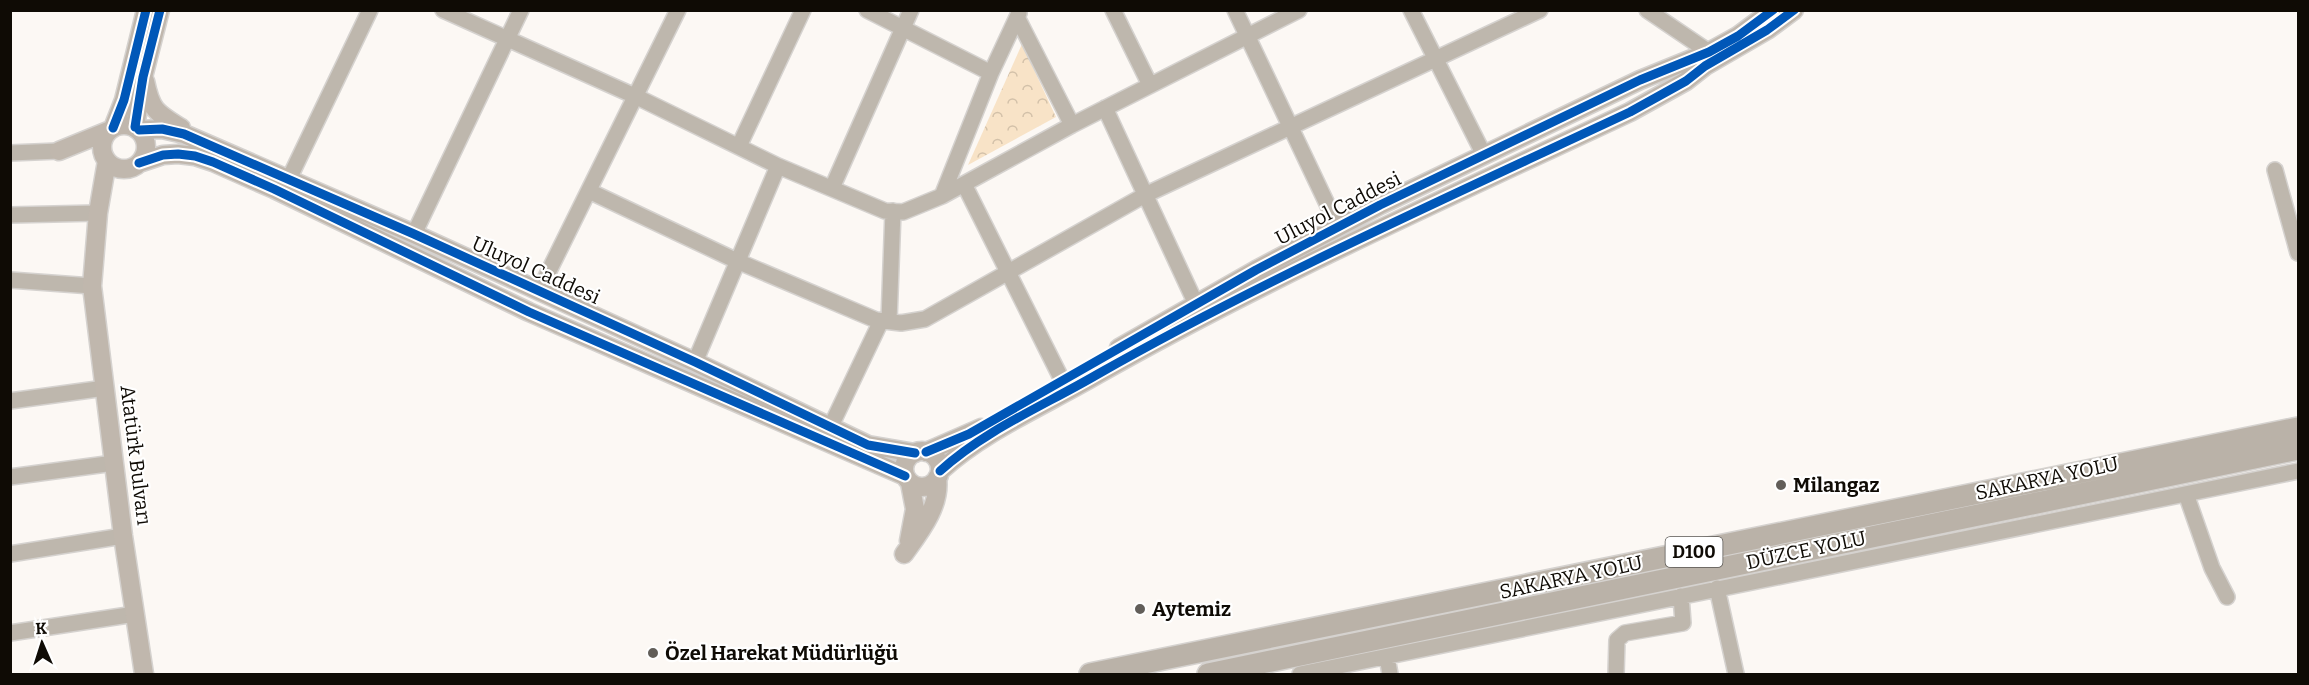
<svg xmlns="http://www.w3.org/2000/svg" width="2309" height="685" font-family="Bitter,serif">
  <style>
    .park { fill: url(#park-crowns) }
    .lines { fill: none; stroke-linecap: round; stroke-linejoin: round }
    .minor-casing { stroke: #d5d2cf; stroke-width: 18 }
    .major-casing { stroke: #d5d2cf; stroke-width: 21 }
    .highway-casing { stroke: #d5d2cf; stroke-width: 24 }
    .minor { stroke: #beb7ad; stroke-width: 15 }
    .major { stroke: #c0b7ad; stroke-width: 18 }
    .highway { stroke: #bab2a8; stroke-width: 21 }
    .cycleway-casing { stroke: #fff; stroke-width: 13 }
    .cycleway { stroke: #0057b8; stroke-width: 9 }
    .poi-dot { fill: #625e59; stroke: #fff; stroke-width: 2 }
    .labels { text-anchor: middle; dominant-baseline: central; stroke-width: 4.5; stroke-linejoin: round; paint-order: stroke }
    .shield { fill: #fff; stroke: #575450; stroke-width: 1.5 }
    .shield-label { font-size: 18px; font-weight: bold; fill: #0f0b05 }
    .street-label { font-size: 20px; fill: #0f0b05; stroke: #fff }
    .poi-label { font-size: 20px; font-weight: bold; fill: #0f0b05; stroke: #fff; text-anchor: start }
  </style>
  <defs>
    <pattern id="park-crowns" width="20" height="18" patternUnits="userSpaceOnUse" patternTransform="scale(1.5)"><rect width="20" height="18" fill="#f8e3c7"/><path d="M2 6a3 3 0 1 1 6 0M12 15a3 3 0 1 1 6 0" fill="none" stroke="#d3c1a9"/></pattern>
  </defs>
  <rect width="100%" height="100%" fill="#fcf8f4"/>
  <path class="park" d="M1022 44 1056 117 968 165Z"/>
  <g class="lines">
    <defs>
      <path id="minor" d="M443 10 637 97 778 166 885 211 903 212 942 196 1072 125 1299 10
        M867 10 991 73 942 196
        M1113 10 1150 85
        M1235 10 1338 227
        M1411 10 1484 155
        M1647 10 1709 52H1718
        M1018 19 1072 125
        M991 73 1019 13
        M1105 108 1196 304
        M739 146 803 10
        M10 153 59 151
        M2275 170 2298 253
        M288 181 370 10
        M964 184 1063 382
        M832 188 911 10
        M589 191 737 261 876 320 901 323 925 319 1145 195 1540 10
        M10 215 98 213
        M414 234 521 10
        M10 280 92 286
        M539 291 678 10
        M889 321 893 211
        M695 362 778 166
        M10 401 105 388
        M830 428 881 321
        M10 477 114 463
        M2186 494 2212 568 2227 597
        M10 554 123 536
        M1717 588 1736 674
        M10 633 135 614
        M1387 657 1390 674
        M1300 674 2298 471
        M1616 674 1617 640 1625 633 1683 623 1681 596"/>
      <path id="major" d="M145 81C151 111 157 113 181 128
        M102 147a22 22 0 1 1 44 0a22 22 0 1 1-44 0Z
        M135 127 143 77 160 10
        M113 128 124 100 146 10
        M139 130 162 129 184 134 414 234 695 362 868 445 915 453
        M59 151 108 131
        M107 161 98 213 92 286 123 536 144 674
        M139 163 163 155 178 154 195 156 213 162 274 189 529 312 905 476
        M1119 348 1256 270 1380 205 1640 80 1709 52 1738 36 1773 10
        M904 469a18 18 0 1 1 36 0a18 18 0 1 1-36 0Z
        M926 452 981 428
        M940 471C985 430 1045 405 1098 374 1269 277 1451 196 1630 112L1686 81 1705 66 1767 30 1794 10
        M909 541 915 509 910 483
        M904 554C919 533 941 506 937 478"/>
      <path id="highway" d="M1090 674 2298 428
        M1208 674 2298 449"/>
    </defs>
    <use href="#minor" class="minor-casing"/>
    <use href="#major" class="major-casing"/>
    <use href="#highway" class="highway-casing"/>
    <use href="#minor" class="minor"/>
    <use href="#major" class="major"/>
    <use href="#highway" class="highway"/>
    <defs>
      <path id="cycleway" d="M135 127 143 77 160 10
        M113 128 124 100 146 10
        M139 130 162 129 184 134 414 234 695 362 868 445 915 453
        M139 163 163 155 178 154 195 156 213 162 274 189 529 312 905 476
        M926 452 969 434 1256 270 1380 205 1640 80 1709 52 1738 36 1773 10
        M940 471C985 430 1045 405 1098 374 1269 277 1451 196 1630 112L1686 81 1705 66 1767 30 1794 10"/>
    </defs>
    <use href="#cycleway" class="cycleway-casing"/>
    <use href="#cycleway" class="cycleway"/>
  </g>
  <g class="poi-dot">
    <circle cx="1781" cy="485" r="6"/>
    <circle cx="1140" cy="609" r="6"/>
    <circle cx="653" cy="653" r="6"/>
  </g>
  <g class="labels">
    <rect class="shield" x="1665.5" y="537" width="57" height="30" rx="4.5"/>
    <g class="shield-label">
      <text x="1694" y="552">D100</text>
    </g>
    <g class="street-label">
      <text transform="translate(1338 208) rotate(-27)">Uluyol Caddesi</text>
      <text transform="translate(536 270) rotate(24)">Uluyol Caddesi</text>
      <text transform="translate(136 455) rotate(83)">Atatürk Bulvarı</text>
      <text transform="translate(2047 478) rotate(-12)">SAKARYA YOLU</text>
      <text transform="translate(1806 550) rotate(-12)">DÜZCE YOLU</text>
      <text transform="translate(1571 577) rotate(-12)">SAKARYA YOLU</text>
    </g>
    <g class="poi-label">
      <text x="1793" y="485">Milangaz</text>
      <text x="1152" y="609">Aytemiz</text>
      <text x="665" y="653">Özel Harekat Müdürlüğü</text>
    </g>
  </g>
  <rect width="2309" height="685" fill="none" stroke="#0f0b05" stroke-width="24"/>
  <g transform="translate(42 643) rotate(357)" stroke="#ffffff" stroke-width="4.5" paint-order="stroke">
  <path d="M0-4.5L10 22L0 15L-10 22Z" fill="#0f0b05"/>
  <text y="-9" font-size="16" font-weight="bold" text-anchor="middle" fill="#0f0b05">K</text>
  </g>
</svg>
